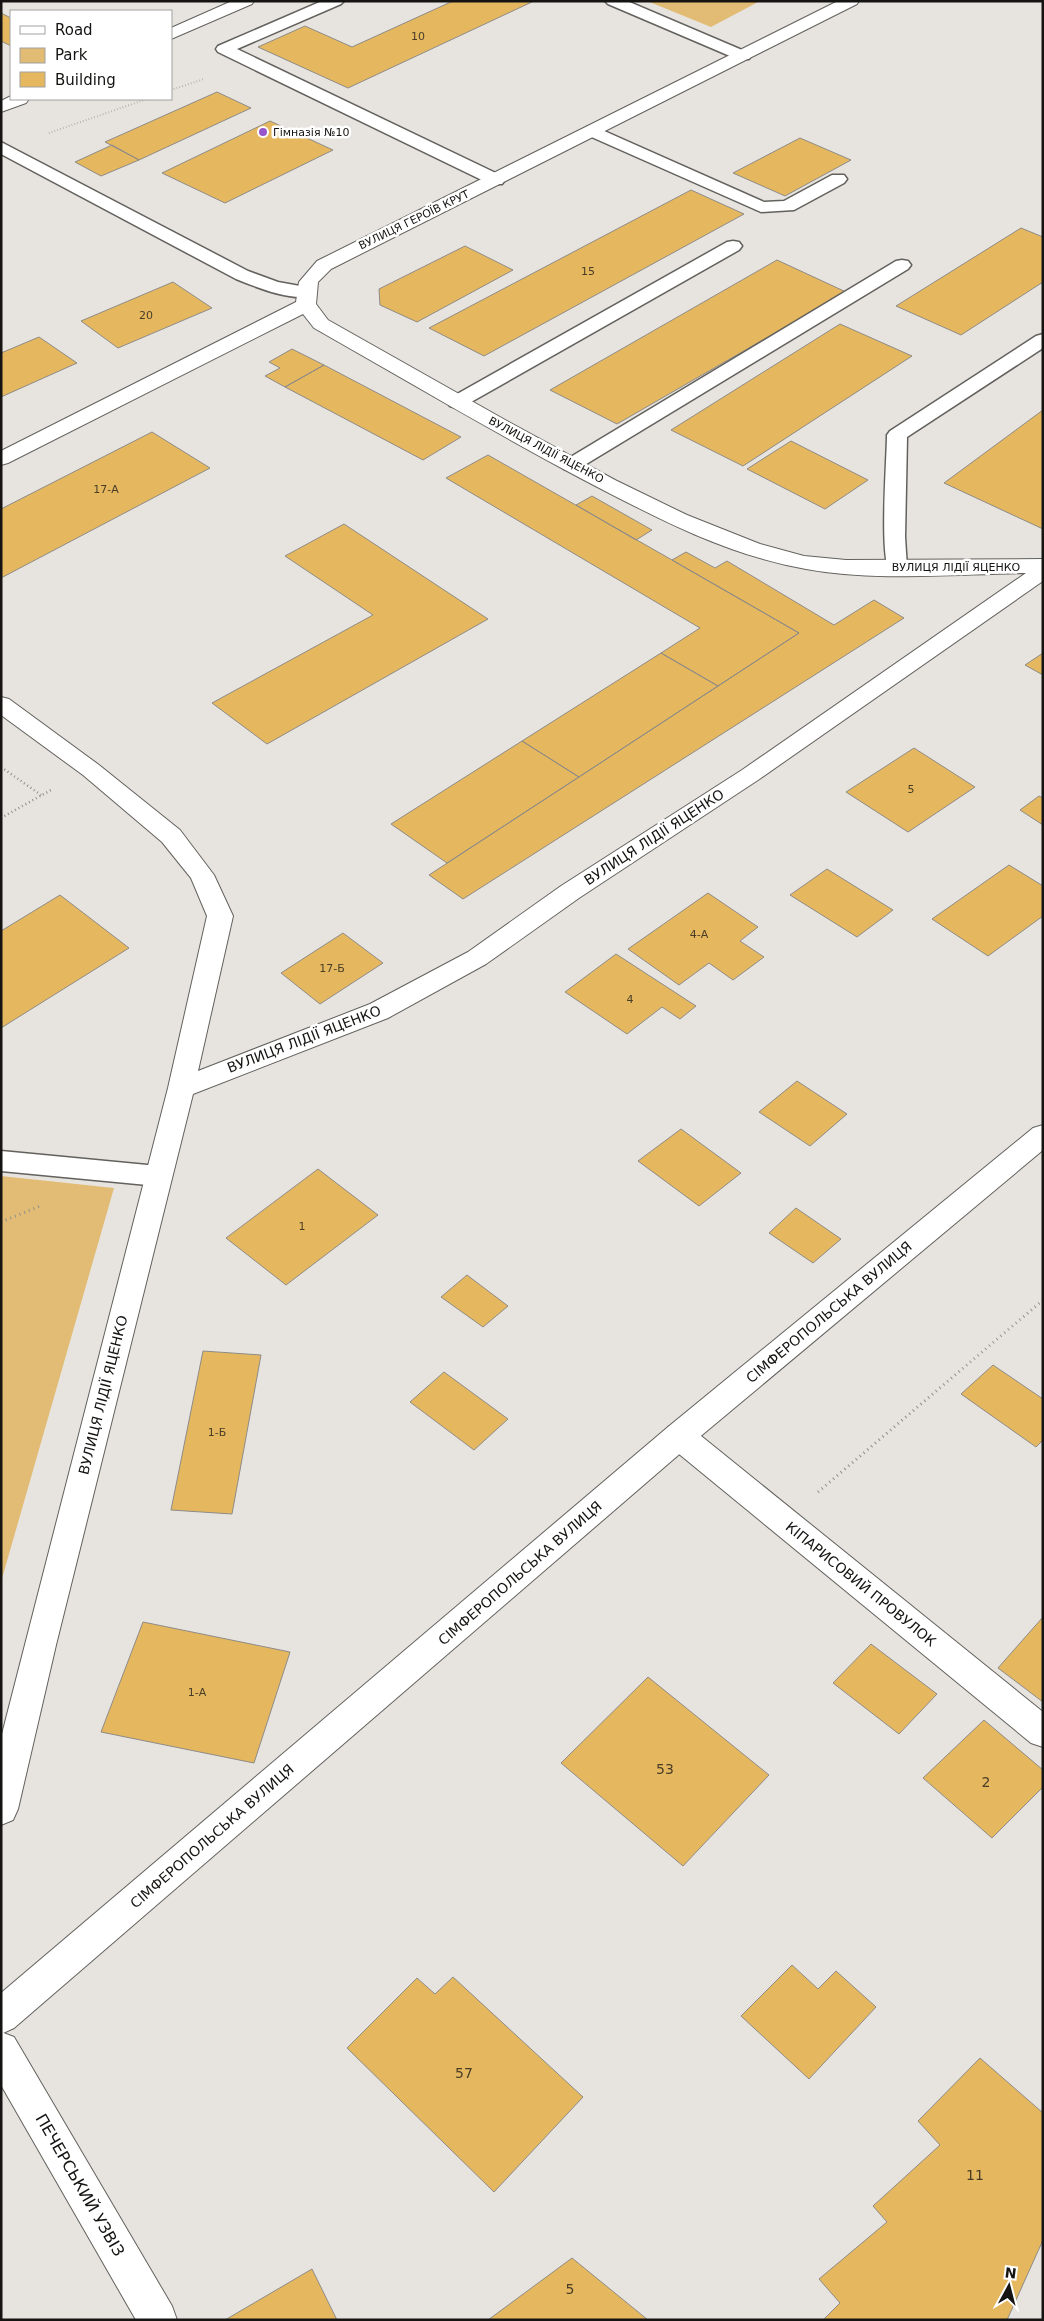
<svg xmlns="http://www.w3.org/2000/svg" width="1044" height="2321" font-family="'DejaVu Sans',sans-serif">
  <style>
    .green { fill: #e2bc75 }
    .building { fill: #e5b860; stroke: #8e8b87 }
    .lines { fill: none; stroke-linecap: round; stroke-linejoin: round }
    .lane-casing { stroke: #63615d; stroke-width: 3 }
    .street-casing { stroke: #63615d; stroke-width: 2 }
    .secondary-casing { stroke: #63615d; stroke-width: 2 }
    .path-far2 { stroke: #93918d; stroke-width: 2; stroke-dasharray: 0.5 2.5; stroke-linecap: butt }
    .path-far1 { stroke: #93918d; stroke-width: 2.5; stroke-dasharray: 1 3; stroke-linecap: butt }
    .path { stroke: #93918d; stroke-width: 3; stroke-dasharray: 1 4; stroke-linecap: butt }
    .lane { fill: #fff; fill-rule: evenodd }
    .street { fill: #fff; fill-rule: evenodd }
    .secondary { fill: #fff; fill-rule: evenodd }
    .poi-dot { fill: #9755ca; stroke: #fff; stroke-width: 2 }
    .labels { text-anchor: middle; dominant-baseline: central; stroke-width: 5; stroke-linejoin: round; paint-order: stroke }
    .number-label { font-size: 11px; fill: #493d26 }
    .far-poi-label { font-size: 11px; fill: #151412; stroke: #fff; text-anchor: start }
    .far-street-label { font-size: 11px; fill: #151412; stroke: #fff }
    .street-label { font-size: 14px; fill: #151412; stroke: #fff }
    .near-number-label { font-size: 14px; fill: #493d26 }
    .near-street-label { font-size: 16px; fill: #151412; stroke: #fff }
  </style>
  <rect width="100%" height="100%" fill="#e7e4df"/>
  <path class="green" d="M647 1H760L711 27Z
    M1 1176 114 1188 1 1582Z"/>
  <path class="building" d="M453 1H534L348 88 258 47 305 26 352 47Z
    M1 13 11 18V46L1 41Z
    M217 92 251 108 139 160 105 142Z
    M270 121 333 150 225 203 162 173Z
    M800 138 851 160 785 196 733 173Z
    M112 145 139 160 101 176 75 162Z
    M691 190 744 214 484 356 429 328Z
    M1021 228 1043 237V282L961 335 896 306Z
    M465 246 513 270 417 322 380 305 379 289Z
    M777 260 846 292 617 424 550 390Z
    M173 282 212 308 118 348 81 321Z
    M840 324 912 356 743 466 671 430Z
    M39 337 77 363 1 397V353Z
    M292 349 324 365 285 387 265 376 280 368 269 362Z
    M324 365 461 437 423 460 285 387Z
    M1043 410V529L944 483Z
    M152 432 210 468 1 578V509Z
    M791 441 868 480 825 509 747 469Z
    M488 455 672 560 799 633 718 686 661 653 700 628 446 478Z
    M592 496 652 530 636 540 576 505Z
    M344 524 488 619 267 744 212 703 373 615 285 556Z
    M686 552 715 568 727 561 834 625 874 600 904 618 463 899 429 875 799 633 672 560Z
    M661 653 718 686 579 777 522 741Z
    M1043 653V675L1025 665Z
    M522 741 579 777 447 863 391 824Z
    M914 748 975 787 908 832 846 792Z
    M1039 796 1043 798V825L1020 810Z
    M1009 865 1043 886V916L988 956 932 919Z
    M827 869 893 910 857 937 790 895Z
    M708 893 758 927 740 941 764 957 733 980 709 963 679 985 628 949Z
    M60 895 129 948 1 1028V931Z
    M343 933 383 963 320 1004 281 973Z
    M616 954 696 1006 680 1019 662 1007 627 1034 565 992Z
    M797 1081 847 1114 810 1146 759 1112Z
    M681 1129 741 1173 699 1206 638 1161Z
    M318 1169 378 1215 286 1285 226 1238Z
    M796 1208 841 1239 813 1263 769 1233Z
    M467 1275 508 1306 483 1327 441 1297Z
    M203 1351 261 1355 232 1514 171 1510Z
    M993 1365 1043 1399V1440L1036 1447 961 1394Z
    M444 1372 508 1419 474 1450 410 1402Z
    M1043 1617V1702L998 1668Z
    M143 1622 290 1652 254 1763 101 1732Z
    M871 1644 937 1694 899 1734 833 1683Z
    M648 1677 769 1775 683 1866 561 1763Z
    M984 1720 1043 1770V1787L992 1838 923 1778Z
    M792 1965 818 1989 836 1971 876 2007 809 2079 741 2016Z
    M453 1977 583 2097 494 2192 347 2048 417 1978 435 1994Z
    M980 2058 1043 2113V2240L1007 2320H823L840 2303 819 2279 887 2222 873 2206 940 2145 918 2121Z
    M572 2258 648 2320H488Z
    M312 2269 337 2320H225Z"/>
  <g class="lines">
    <defs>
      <path id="lane" d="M322 1H344L341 4 237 49 502 176 505 180 502 184H490L218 52 216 49 218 46Z
        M605 1H627L749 53 751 56 749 59H737L608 4Z
        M593 126 764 202 784 201 832 175H844L847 179 844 183 794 210 761 212 587 135 585 131 587 127Z
        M1 142 248 271 278 282 311 288 314 292 311 296C289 301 256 287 236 279L1 154Z
        M733 241 739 242 742 246 739 250 464 406 457 408 450 406 447 402 450 398 727 242Z
        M902 260 908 261 911 265 908 269 578 469 571 471 564 469 561 465 564 461 896 261Z
        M1043 334V348L907 437 905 537 907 568 904 572 897 574 890 572C879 557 887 459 887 435L890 431 1036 336Z
        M1 1151 158 1166 167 1169 171 1176 167 1183 158 1186 1 1171Z"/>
      <path id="street" d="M232 1H254L252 4 171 39V28Z
        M838 1H859L857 4 331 269 318 282 316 304 328 320 507 421 615 480 687 515 760 544 804 556 846 560 1043 559V581L758 780 579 898 486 964 388 1018 193 1094 56 1645 18 1809 13 1820 1 1825V1738L168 1088 207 916 191 878 162 842 83 775 1 715V697L9 699 99 765 180 830 214 875 233 916 198 1071 370 1004 468 952 561 886 742 770 1026 573C954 574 877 582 806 569 726 555 655 517 584 480 493 432 404 379 314 328L303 314 8 463 1 465V451L296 302 299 282 317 261Z
        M11 96V99H29L26 103 1 112V101Z
        M679 1423 690 1427 1043 1712V1747L1031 1743 668 1445 664 1436 668 1427Z
        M1 2032 14 2037 172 2306 177 2320H136L1 2085Z"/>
      <path id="secondary" d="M1043 1125V1150L690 1445 14 2028 1 2034V1993L668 1427 1033 1128Z"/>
    </defs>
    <use href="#lane" class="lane-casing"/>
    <use href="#street" class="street-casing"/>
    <use href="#secondary" class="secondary-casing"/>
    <path class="path-far2" d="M171 90 204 79
      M49 133 147 99"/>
    <path class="path-far1" d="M1 767 41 795
      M1 818 51 790"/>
    <path class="path" d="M1 1222 40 1206
      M818 1492 1043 1300"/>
    <use href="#lane" class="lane"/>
    <use href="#street" class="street"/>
    <use href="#secondary" class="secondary"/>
  </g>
  <circle class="poi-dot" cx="263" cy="132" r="5"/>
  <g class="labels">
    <g class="number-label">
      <text x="418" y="36">10</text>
      <text x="588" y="271">15</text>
      <text x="146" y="315">20</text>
      <text x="106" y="489">17-А</text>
      <text x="911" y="789">5</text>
      <text x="699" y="934">4-А</text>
      <text x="332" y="968">17-Б</text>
      <text x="630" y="999">4</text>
      <text x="302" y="1226">1</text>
      <text x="217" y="1432">1-Б</text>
      <text x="197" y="1692">1-А</text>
    </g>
    <g class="far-poi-label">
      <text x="273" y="132">Гімназія №10</text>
    </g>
    <g class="far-street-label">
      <text transform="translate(414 220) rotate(-26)">ВУЛИЦЯ ГЕРОЇВ КРУТ</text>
      <text transform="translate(546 450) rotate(28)">ВУЛИЦЯ ЛІДІЇ ЯЦЕНКО</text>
      <text x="956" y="567">ВУЛИЦЯ ЛІДІЇ ЯЦЕНКО</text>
    </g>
    <g class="street-label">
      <text transform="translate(654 837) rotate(-33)">ВУЛИЦЯ ЛІДІЇ ЯЦЕНКО</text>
      <text transform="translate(304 1039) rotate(-21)">ВУЛИЦЯ ЛІДІЇ ЯЦЕНКО</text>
      <text transform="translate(829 1312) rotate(-40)">СІМФЕРОПОЛЬСЬКА ВУЛИЦЯ</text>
      <text transform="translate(103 1395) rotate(-76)">ВУЛИЦЯ ЛІДІЇ ЯЦЕНКО</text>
      <text transform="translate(520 1573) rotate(-41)">СІМФЕРОПОЛЬСЬКА ВУЛИЦЯ</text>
      <text transform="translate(861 1584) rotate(39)">КІПАРИСОВИЙ ПРОВУЛОК</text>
      <text transform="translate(212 1836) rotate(-41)">СІМФЕРОПОЛЬСЬКА ВУЛИЦЯ</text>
    </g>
    <g class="near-number-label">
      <text x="665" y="1769">53</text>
      <text x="986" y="1782">2</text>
      <text x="464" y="2073">57</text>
      <text x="975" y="2175">11</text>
      <text x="570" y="2289">5</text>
    </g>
    <g class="near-street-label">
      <text transform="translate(80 2185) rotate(60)">ПЕЧЕРСЬКИЙ УЗВІЗ</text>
    </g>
  </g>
  <rect width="1044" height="2321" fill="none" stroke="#151412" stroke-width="5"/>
  <rect x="10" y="10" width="162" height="90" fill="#ffffff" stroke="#a1a1a0"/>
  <rect x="20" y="26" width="25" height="8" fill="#ffffff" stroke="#a1a1a0"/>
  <text x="55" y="35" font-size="15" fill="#151412">Road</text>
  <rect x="20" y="48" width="25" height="15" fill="#e2bc75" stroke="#a1a1a0"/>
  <text x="55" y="60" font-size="15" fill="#151412">Park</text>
  <rect x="20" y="72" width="25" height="15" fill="#e5b860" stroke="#a1a1a0"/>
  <text x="55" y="85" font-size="15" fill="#151412">Building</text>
  <g transform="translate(1009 2286) rotate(7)" stroke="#ffffff" stroke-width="4" paint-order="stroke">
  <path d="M0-4L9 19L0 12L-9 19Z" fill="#151412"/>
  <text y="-8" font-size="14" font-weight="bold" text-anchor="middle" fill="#151412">N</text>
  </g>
</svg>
